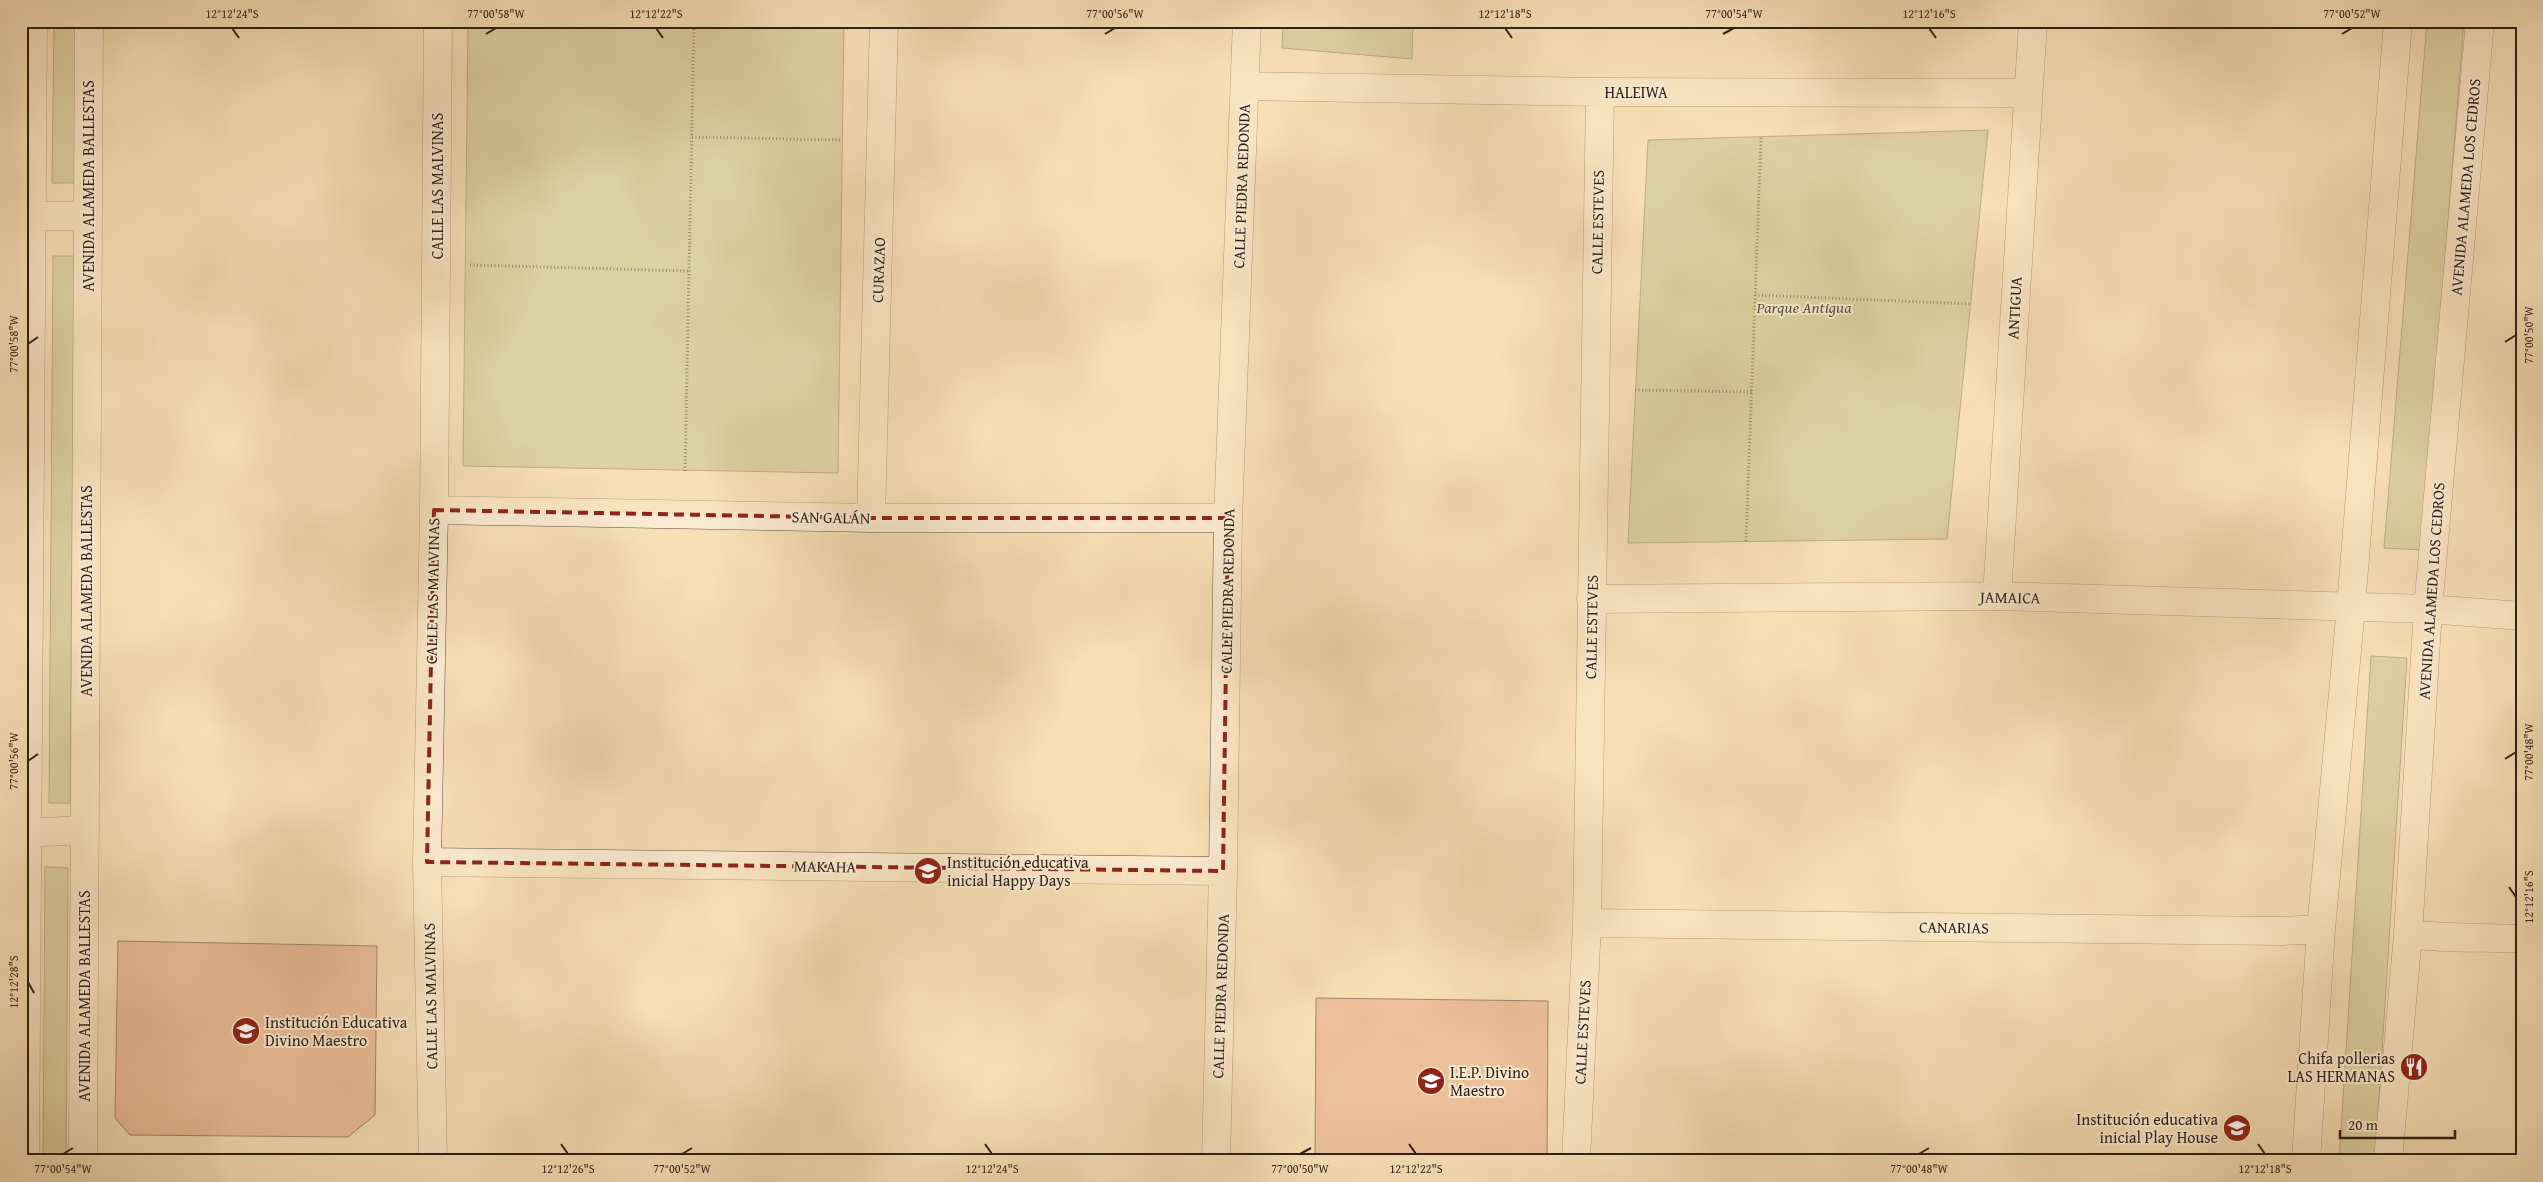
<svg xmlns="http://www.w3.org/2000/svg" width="2543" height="1182" font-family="'Gentium Book Plus',serif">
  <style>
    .green { fill: #bfc18c; stroke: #767053 }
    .building { fill: #df9c7d; stroke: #2c1f1a }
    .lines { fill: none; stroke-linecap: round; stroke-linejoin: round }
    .minor-casing { stroke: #5f4f41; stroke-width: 29 }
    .path { stroke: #2c1f1a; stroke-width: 3; stroke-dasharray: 1 2.5; stroke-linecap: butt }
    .minor { stroke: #faead0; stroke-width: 28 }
    .marked { fill: none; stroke: #8f2418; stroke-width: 4; stroke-dasharray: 10 6; stroke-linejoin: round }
    .ticks { fill: none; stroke: #2c1f1a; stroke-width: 2 }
    .labels { text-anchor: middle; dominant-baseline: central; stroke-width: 4; stroke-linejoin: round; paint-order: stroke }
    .street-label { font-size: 16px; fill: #2c1f1a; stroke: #faead0 }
    .park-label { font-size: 16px; font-style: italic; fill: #58503c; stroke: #faead0 }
    .poi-label { font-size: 16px; fill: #2c1f1a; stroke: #faead0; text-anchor: start }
    .neatline { fill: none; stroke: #2c1f1a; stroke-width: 2 }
    .ticks-label { font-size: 12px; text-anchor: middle; fill: #2c1f1a }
  </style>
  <rect width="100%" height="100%" fill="#f7dfb7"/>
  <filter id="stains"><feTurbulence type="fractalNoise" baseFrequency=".004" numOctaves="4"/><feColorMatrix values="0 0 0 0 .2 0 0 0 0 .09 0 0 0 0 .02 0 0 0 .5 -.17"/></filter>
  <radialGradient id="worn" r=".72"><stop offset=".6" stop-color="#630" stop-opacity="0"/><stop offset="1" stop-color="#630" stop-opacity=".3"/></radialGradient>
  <path class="green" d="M54 21H76L75 183H52Z
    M468 21H844L838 473 463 466Z
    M1283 21H1413L1412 59 1282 48Z
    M2427 21H2464L2422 550 2384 548Z
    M1988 130 1947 539 1628 543 1648 140Z
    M53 256H74L70 803H49Z
    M2371 656 2407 658 2375 1161H2339Z
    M45 867 68 868 66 1161H43Z"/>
  <path class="building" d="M118 941 377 946 375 1115 348 1137 130 1135 115 1118Z
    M1316 998 1548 1001 1547 1161H1315Z"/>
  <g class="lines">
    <defs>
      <path id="minor" d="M1245 86 1600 92 2027 93
        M21 216H88
        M434 510 871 518H1228
        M871 518 884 21
        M1997 596 2033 21
        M1591 599 1997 596 2428 609 2522 616
        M21 833 85 830
        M427 862 1223 871
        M1587 923 2280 931 2321 929
        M2408 934C2446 939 2484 937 2522 939
        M25 1161 33 21
        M83 1161 89 21
        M433 1161 427 862 434 510 438 21
        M1216 1161 1223 871 1228 518 1247 21
        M1576 1161 1587 923 1600 92
        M2306 1161 2321 929 2351 607 2398 21
        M2388 1161 2408 934 2428 609 2480 21"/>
    </defs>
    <use href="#minor" class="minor-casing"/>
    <path class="path" d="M692 137 842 140
      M470 265 689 271
      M1755 295 1970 304
      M1635 390 1752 392
      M685 471 694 21
      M1746 541 1761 137"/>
    <use href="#minor" class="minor"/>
  </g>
  <path d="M0 0H2543V1182H0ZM434 510 871 518H1228L1223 871 427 862Z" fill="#f7dfb7" fill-opacity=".55" fill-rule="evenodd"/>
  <path class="marked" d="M434 510 871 518H1228L1223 871 427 862Z"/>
  <path class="ticks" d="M232 28 239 38M656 28 663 38M1505 28 1512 38M1929 28 1936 38M486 34 496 28M1105 34 1115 28M1723 34 1734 28M2342 34 2352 28M2505 342 2516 335M28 344 38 337M2505 759 2516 752M28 761 38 754M2509 887 2516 897M28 982 34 993M561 1144 568 1154M985 1144 992 1154M1409 1144 1416 1154M2258 1144 2265 1154M63 1154 73 1148M682 1154 692 1148M1300 1154 1311 1148M1919 1154 1929 1148"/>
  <defs>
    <symbol id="school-disc" viewBox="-11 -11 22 22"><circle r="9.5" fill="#8f2418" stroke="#faead0"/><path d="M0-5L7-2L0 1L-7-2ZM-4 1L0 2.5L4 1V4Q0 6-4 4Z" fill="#fff"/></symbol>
    <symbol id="restaurant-disc" viewBox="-11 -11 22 22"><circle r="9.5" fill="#8f2418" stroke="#faead0"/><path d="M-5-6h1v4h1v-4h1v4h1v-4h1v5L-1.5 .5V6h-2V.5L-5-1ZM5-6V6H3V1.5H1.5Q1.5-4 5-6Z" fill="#fff"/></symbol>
  </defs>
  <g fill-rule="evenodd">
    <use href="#school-disc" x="912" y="855" width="32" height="32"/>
    <use href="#school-disc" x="230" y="1015" width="32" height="32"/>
    <use href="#restaurant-disc" x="2398" y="1051" width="32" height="32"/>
    <use href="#school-disc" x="1415" y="1065" width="32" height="32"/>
    <use href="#school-disc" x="2221" y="1112" width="32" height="32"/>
  </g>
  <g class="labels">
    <g class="street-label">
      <text x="1636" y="92">HALEIWA</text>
      <text transform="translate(88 186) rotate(-90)">AVENIDA ALAMEDA BALLESTAS</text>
      <text transform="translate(437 186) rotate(-90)">CALLE LAS MALVINAS</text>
      <text transform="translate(1241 186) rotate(-88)">CALLE PIEDRA REDONDA</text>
      <text transform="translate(2465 187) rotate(-85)">AVENIDA ALAMEDA LOS CEDROS</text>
      <text transform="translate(1597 222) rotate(-89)">CALLE ESTEVES</text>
      <text transform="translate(878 270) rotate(-88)">CURAZAO</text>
      <text transform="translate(2014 308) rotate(-87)">ANTIGUA</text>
      <text transform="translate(831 517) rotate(1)">SAN GALÁN</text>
      <text transform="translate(86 591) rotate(-90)">AVENIDA ALAMEDA BALLESTAS</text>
      <text transform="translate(432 591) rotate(-89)">CALLE LAS MALVINAS</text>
      <text transform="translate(1227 591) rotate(-89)">CALLE PIEDRA REDONDA</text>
      <text transform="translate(2431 591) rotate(-86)">AVENIDA ALAMEDA LOS CEDROS</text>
      <text transform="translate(2010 597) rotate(1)">JAMAICA</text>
      <text transform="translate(1591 627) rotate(-89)">CALLE ESTEVES</text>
      <text transform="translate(825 866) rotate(1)">MAKAHA</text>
      <text transform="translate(1954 927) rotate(1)">CANARIAS</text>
      <text transform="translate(84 996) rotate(-90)">AVENIDA ALAMEDA BALLESTAS</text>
      <text transform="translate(430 996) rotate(-91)">CALLE LAS MALVINAS</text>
      <text transform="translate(1220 996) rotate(-88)">CALLE PIEDRA REDONDA</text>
      <text transform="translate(1582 1032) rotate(-87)">CALLE ESTEVES</text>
    </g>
    <g class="park-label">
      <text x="1804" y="307">Parque Antigua</text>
    </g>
    <g class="poi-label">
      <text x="947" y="862">Institución educativa<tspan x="947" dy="18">inicial Happy Days</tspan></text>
      <text x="265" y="1022">Institución Educativa<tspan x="265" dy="18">Divino Maestro</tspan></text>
      <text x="2395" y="1058" text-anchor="end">Chifa pollerias<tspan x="2395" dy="18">LAS HERMANAS</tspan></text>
      <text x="1450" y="1072">I.E.P. Divino<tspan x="1450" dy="18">Maestro</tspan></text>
      <text x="2218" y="1119" text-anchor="end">Institución educativa<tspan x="2218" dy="18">inicial Play House</tspan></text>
    </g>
  </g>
  <rect width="2543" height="1182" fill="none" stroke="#f7dfb7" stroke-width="55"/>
  <path d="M2340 1130v8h115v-8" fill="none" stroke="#2c1f1a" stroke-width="2.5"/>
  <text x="2348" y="1130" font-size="15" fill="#2c1f1a" stroke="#faead0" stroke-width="4" paint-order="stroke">20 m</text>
  <rect x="28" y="28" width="2488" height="1126" class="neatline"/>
  <g class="ticks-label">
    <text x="232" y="18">12°12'24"S</text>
    <text x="496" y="18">77°00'58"W</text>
    <text x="656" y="18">12°12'22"S</text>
    <text x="1115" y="18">77°00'56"W</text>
    <text x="1505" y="18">12°12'18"S</text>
    <text x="1734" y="18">77°00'54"W</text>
    <text x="1929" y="18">12°12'16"S</text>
    <text x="2352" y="18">77°00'52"W</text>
    <text transform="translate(2529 335) rotate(-90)" y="4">77°00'50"W</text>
    <text transform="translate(14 344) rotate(-90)" y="4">77°00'58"W</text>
    <text transform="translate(2529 752) rotate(-90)" y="4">77°00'48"W</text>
    <text transform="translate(14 761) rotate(-90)" y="4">77°00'56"W</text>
    <text transform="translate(2529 897) rotate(-90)" y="4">12°12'16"S</text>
    <text transform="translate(14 982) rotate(-90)" y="4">12°12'28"S</text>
    <text x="63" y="1173">77°00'54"W</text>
    <text x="568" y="1173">12°12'26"S</text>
    <text x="682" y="1173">77°00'52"W</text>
    <text x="992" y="1173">12°12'24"S</text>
    <text x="1300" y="1173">77°00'50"W</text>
    <text x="1416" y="1173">12°12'22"S</text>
    <text x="1919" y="1173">77°00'48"W</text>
    <text x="2265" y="1173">12°12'18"S</text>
  </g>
  <rect width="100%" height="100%" filter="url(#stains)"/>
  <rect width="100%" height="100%" fill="url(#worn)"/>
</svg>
